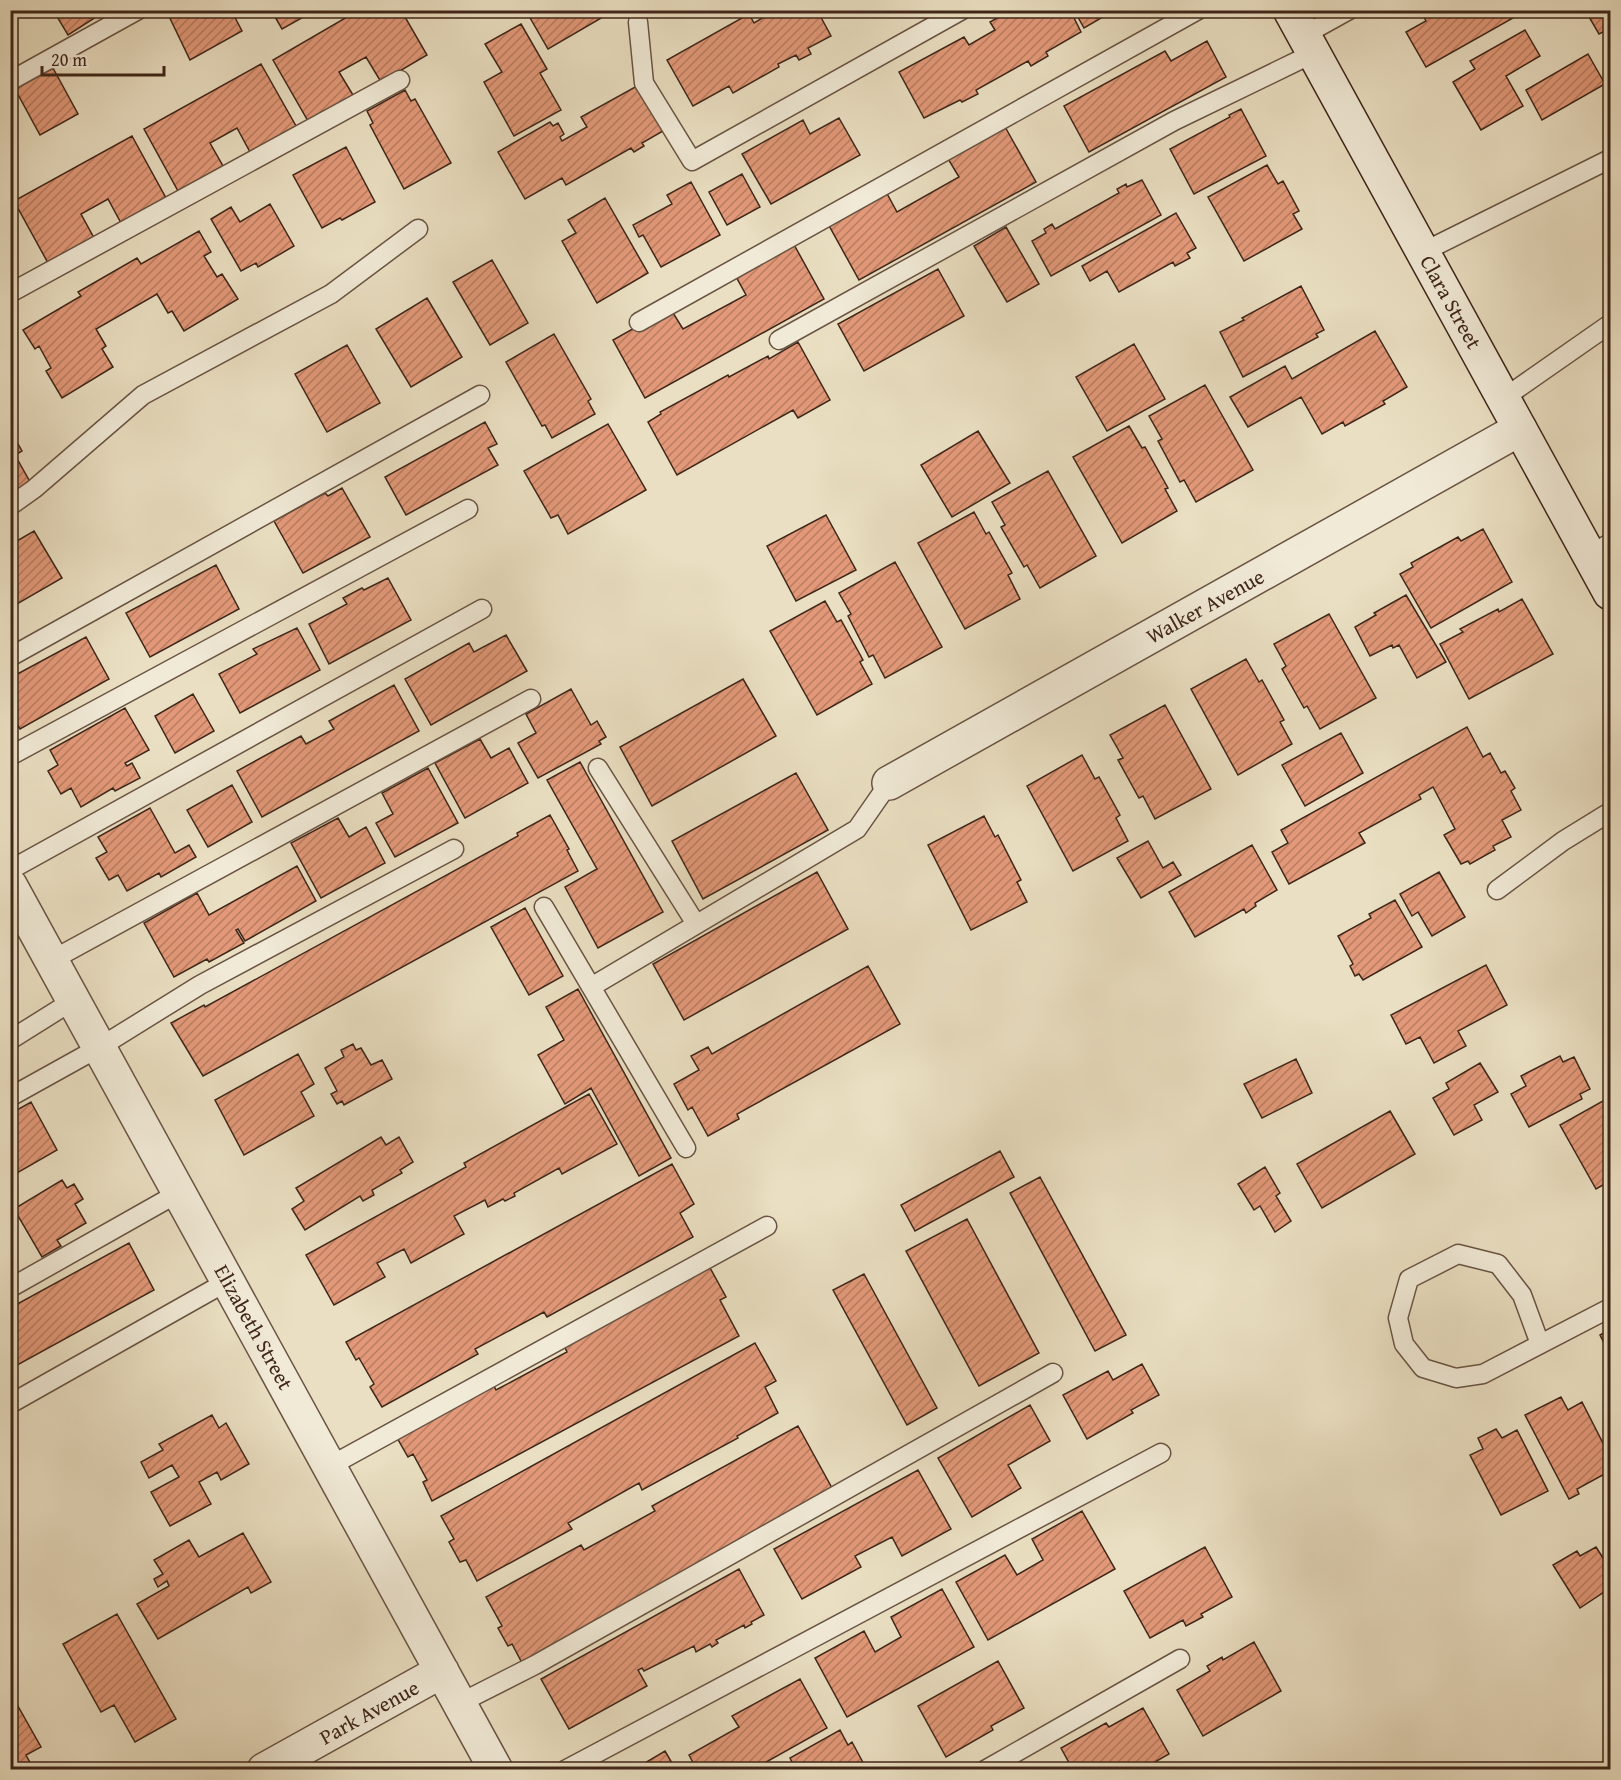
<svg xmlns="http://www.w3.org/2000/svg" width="1621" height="1780" font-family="'Gentium Book Plus',serif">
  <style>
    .building { fill: url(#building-hatch); stroke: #3e2619; stroke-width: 1.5 }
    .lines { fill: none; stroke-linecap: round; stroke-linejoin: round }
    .lane-casing { stroke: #695443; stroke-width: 21 }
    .street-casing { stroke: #695443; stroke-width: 36 }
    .secondary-casing { stroke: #3e2619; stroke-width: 36 }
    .lane { stroke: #f1ead7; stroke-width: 18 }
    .street { stroke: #f1ead7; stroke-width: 33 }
    .secondary { stroke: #f1ead7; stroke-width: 33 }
    .labels { text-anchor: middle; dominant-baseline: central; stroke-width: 6; stroke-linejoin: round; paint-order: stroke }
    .street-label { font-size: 21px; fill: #3e2619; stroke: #f1ead7 }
  </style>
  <defs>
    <pattern id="building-hatch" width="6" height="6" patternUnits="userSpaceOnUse" patternTransform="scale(1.5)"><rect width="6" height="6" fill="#e39979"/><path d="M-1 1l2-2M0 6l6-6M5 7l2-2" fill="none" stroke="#b97d62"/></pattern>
  </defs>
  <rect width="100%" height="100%" fill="#eadfc2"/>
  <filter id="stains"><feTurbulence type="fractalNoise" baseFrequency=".00333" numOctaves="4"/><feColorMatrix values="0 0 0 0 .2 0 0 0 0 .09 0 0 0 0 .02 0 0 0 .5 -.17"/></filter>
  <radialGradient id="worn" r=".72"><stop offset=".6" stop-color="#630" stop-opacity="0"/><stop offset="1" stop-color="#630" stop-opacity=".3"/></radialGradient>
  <path class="building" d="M53 10H107L68 35Z
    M166 10H231L242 31 190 60Z
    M271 10H316L282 29Z
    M359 10H401L427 55 381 82 366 57 339 72 353 95 308 121 273 60Z
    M539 10H615L548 49 529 16Z
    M776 10H817L831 36 808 48 811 54 799 60 796 55 778 64 779 67 733 93 729 86 693 106 667 60 749 14 754 23Z
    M1011 10H1070L1081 32 1046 52 1048 56 1031 66 1028 61 976 90 978 94 962 102 960 100 924 118 899 72 964 37 969 45 995 30 990 22Z
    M1074 10H1115L1084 28Z
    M1420 10H1527L1426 67 1406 32 1426 21Z
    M1585 10H1610V32L1609 29 1599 34Z
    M521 24 547 69 540 73 561 110 514 136 484 82 502 72 485 44Z
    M1525 30 1540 56 1506 76 1523 106 1481 130 1453 82 1475 69 1470 61Z
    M1207 41 1226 77 1089 152 1064 106 1165 51 1171 61Z
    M1588 54 1605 84 1542 120 1526 90Z
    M261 64 296 126 250 152 237 128 210 143 223 166 178 191 144 129Z
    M53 68 78 114 40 135 15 89Z
    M637 86 663 131 642 143 644 146 634 152 631 148 566 185 562 178 525 199 498 152 550 122 553 126 558 123 564 134 560 137 562 141 587 127 581 117Z
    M405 90 411 101 415 99 451 163 404 189 370 125 373 123 367 111Z
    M1241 109 1266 156 1194 194 1170 149 1230 117 1229 115Z
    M839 118 860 155 771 204 742 154 803 120 810 134Z
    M1004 125 1036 182 859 280 827 222 885 190 897 212 959 177 947 157Z
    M132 136 166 198 121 223 108 199 81 214 94 238 48 263 14 201Z
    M346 147 375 202 342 220 340 218 322 228 293 175Z
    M1267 165 1278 184 1283 181 1299 211 1293 214 1302 229 1244 261 1208 197Z
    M742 174 760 207 727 225 709 192Z
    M1142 180 1161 215 1051 276 1032 241 1046 233 1044 229 1052 224 1055 229 1119 193 1117 189 1126 184 1127 187Z
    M691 182 720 235 661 267 643 235 639 237 633 225 672 204 667 195Z
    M605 198 648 273 597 303 562 241 576 233 568 220Z
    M270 204 294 246 258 267 256 263 241 271 211 219 231 207 240 222Z
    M1176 213 1196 248 1187 253 1190 258 1175 266 1173 262 1119 292 1107 271 1090 281 1082 266Z
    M1006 227 1039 284 1007 302 974 246Z
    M199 231 211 252 204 256 217 277 222 274 238 299 184 331 172 311 168 313 157 294 96 329 106 346 102 349 113 367 62 398 46 371 51 368 39 346 35 349 23 330 81 296 78 292 137 258 141 264Z
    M792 241 824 299 645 398 613 340 670 308 683 329 746 295 734 273Z
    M492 260 528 323 490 345 453 282Z
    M938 269 964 316 864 371 838 324Z
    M1301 286 1324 330 1316 334 1318 337 1243 377 1220 332 1244 320 1242 318Z
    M427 298 462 357 411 387 376 329Z
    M10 330 17 340 10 344Z
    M1375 331 1407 387 1383 401 1385 404 1345 426 1343 422 1322 434 1301 397 1248 427 1230 397 1285 366 1292 379Z
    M554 334 591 399 588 401 595 414 552 438 545 425 542 426 506 362Z
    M798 342 830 400 798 418 793 410 677 475 648 422 661 414 660 412 728 375 729 377 768 356 769 359Z
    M1134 344 1165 399 1107 431 1076 377Z
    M347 345 380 403 327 432 295 374Z
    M1205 385 1253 470 1196 502 1184 480 1180 482 1158 441 1162 439 1149 416Z
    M485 422 497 444 488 448 498 465 406 515 385 477Z
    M608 424 646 490 568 534 558 515 551 518 524 471Z
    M1129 426 1142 448 1145 447 1168 488 1165 489 1177 511 1122 543 1073 457Z
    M978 431 1010 483 952 517 921 465Z
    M13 435 22 451 15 455 34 489 10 502V437Z
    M1048 471 1096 556 1040 588 1027 565 1024 567 1001 527 1005 525 992 502Z
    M342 488 370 537 303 573 274 521 325 493 328 496Z
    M974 512 986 534 989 532 1012 573 1008 575 1020 599 965 629 918 543Z
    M826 515 856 570 796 601 767 546Z
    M1483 529 1512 582 1431 628 1400 574 1413 567 1411 563 1458 537 1461 541Z
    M34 531 62 578 10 608V545Z
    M895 562 942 647 885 678 873 655 869 657 848 616 851 614 839 593Z
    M216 565 239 609 150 657 126 613Z
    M388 578 411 620 329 664 309 624 347 604 343 598 362 588 364 590Z
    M1406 595 1446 662 1417 678 1399 645 1393 648 1392 645 1370 656 1355 627 1376 615 1374 613Z
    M1522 599 1553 654 1469 699 1440 644 1463 632 1460 629 1498 609 1499 612Z
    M825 601 837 622 841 620 863 660 860 662 872 684 817 715 770 631Z
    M1329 614 1376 698 1320 729 1307 706 1304 708 1282 669 1286 666 1274 644Z
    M297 628 320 670 240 713 219 674 257 654 253 649Z
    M506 635 527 671 431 725 405 679 469 643 474 652Z
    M86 637 109 679 20 729 10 712V678Z
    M1246 659 1259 682 1262 680 1284 720 1280 722 1292 744 1238 775 1191 689Z
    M743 679 776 736 652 806 620 747Z
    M394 685 419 731 262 817 237 771 301 736 306 744 334 729 329 721Z
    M571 689 591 725 597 721 606 737 599 741 601 744 538 778 518 743 536 733 526 714Z
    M193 694 214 731 175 753 155 716Z
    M1165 705 1211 789 1155 819 1143 796 1139 798 1118 760 1123 758 1110 735Z
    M125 708 149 750 125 763 127 766 132 763 140 778 115 791 113 788 81 807 71 788 61 794 48 771 58 765 50 750Z
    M1467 727 1483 757 1490 753 1501 773 1505 771 1515 788 1511 791 1521 810 1502 820 1511 837 1493 846 1495 850 1470 864 1468 861 1461 864 1444 835 1455 829 1433 787 1419 795 1421 799 1359 833 1365 843 1289 884 1272 852 1288 843 1281 830Z
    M1341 733 1363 773 1305 806 1282 765Z
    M480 739 491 758 509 748 528 783 465 818 435 763Z
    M1082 755 1095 779 1099 777 1120 815 1116 818 1128 841 1073 871 1027 786Z
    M580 762 663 912 598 948 565 887 597 869 547 780Z
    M428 768 458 823 395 857 376 823 393 814 382 793Z
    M796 773 828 830 703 899 672 841Z
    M232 785 252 822 208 847 187 810Z
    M150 808 175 853 189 845 196 857 161 877 159 873 127 891 118 875 109 880 96 858 107 852 98 837Z
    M550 815 569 849 567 850 578 871 203 1076 171 1023 204 1005 205 1007 518 836 517 833Z
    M984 816 995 837 998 835 1021 880 1017 882 1027 902 971 930 928 845Z
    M338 818 349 837 366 827 385 863 321 898 291 843Z
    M1148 841 1163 868 1173 862 1181 875 1141 898 1117 858Z
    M1252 845 1277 890 1255 903 1256 906 1246 913 1244 909 1195 937 1169 892Z
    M297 866 316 901 245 941 238 929 236 930 244 943 209 962 207 959 174 977 144 923 197 893 209 915Z
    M817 872 848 929 684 1020 653 964Z
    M1439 872 1465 917 1432 936 1418 912 1412 916 1400 894Z
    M1395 900 1422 947 1363 980 1359 974 1355 976 1350 966 1353 964 1338 936 1371 918 1369 914Z
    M525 908 563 976 529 995 491 927Z
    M1486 965 1507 1005 1458 1031 1466 1046 1434 1063 1420 1037 1406 1044 1391 1015Z
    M868 966 900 1024 737 1114 739 1119 708 1136 692 1107 688 1110 674 1084 699 1070 691 1056 708 1047 712 1054Z
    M578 989 671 1158 639 1176 591 1088 565 1104 538 1055 564 1040 546 1007Z
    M353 1044 356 1050 361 1048 371 1065 382 1060 392 1079 344 1105 342 1101 337 1104 331 1094 337 1091 325 1068 344 1057 341 1050Z
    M298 1054 314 1084 301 1092 314 1116 244 1155 215 1100Z
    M1560 1056 1563 1062 1574 1057 1590 1089 1580 1094 1582 1099 1529 1127 1511 1094 1526 1086 1521 1076Z
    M1296 1059 1312 1093 1262 1118 1244 1084Z
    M1480 1063 1498 1092 1474 1105 1482 1120 1454 1135 1433 1098 1449 1089 1446 1083Z
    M589 1094 617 1144 562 1174 559 1168 514 1193 515 1196 505 1201 503 1199 488 1207 485 1200 454 1216 464 1234 411 1263 404 1249 377 1263 385 1277 334 1305 306 1255 466 1167 464 1163Z
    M1610 1097V1181L1596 1189 1560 1125Z
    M31 1102 57 1150 10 1177V1114Z
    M1390 1111 1415 1154 1322 1208 1297 1164Z
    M381 1137 386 1145 399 1137 413 1162 400 1170 402 1173 372 1190 374 1195 363 1201 360 1196 305 1230 292 1209 304 1201 296 1188Z
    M1000 1151 1014 1177 915 1231 901 1205Z
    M672 1164 694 1204 680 1213 693 1237 547 1317 544 1312 475 1349 478 1354 382 1407 370 1387 374 1384 359 1358 356 1360 346 1342Z
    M1265 1167 1280 1193 1276 1196 1291 1221 1275 1232 1260 1206 1254 1210 1238 1184Z
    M1040 1177 1126 1335 1095 1351 1010 1193Z
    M62 1180 67 1188 74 1184 83 1199 75 1204 86 1223 57 1240 61 1246 42 1257 14 1209Z
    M967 1219 1039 1353 979 1386 906 1251Z
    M129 1243 154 1290 10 1369V1308Z
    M709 1266 726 1297 720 1300 739 1336 432 1501 423 1482 427 1480 413 1454 408 1457 396 1436 493 1384 496 1390 567 1352 563 1344Z
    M864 1274 937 1408 907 1425 833 1290Z
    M1610 1329V1355L1600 1335Z
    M755 1343 776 1381 765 1387 778 1413 737 1436 738 1438 642 1490 639 1483 568 1523 572 1529 477 1581 466 1560 460 1562 449 1542 454 1539 441 1516Z
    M1142 1364 1159 1395 1131 1410 1133 1413 1087 1439 1063 1395 1108 1371 1113 1380Z
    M1561 1397 1568 1410 1582 1402 1610 1457V1471L1577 1489 1579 1494 1569 1499 1525 1415Z
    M1030 1405 1050 1441 1008 1465 1021 1488 972 1517 938 1458Z
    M212 1415 219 1428 226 1423 249 1464 221 1480 217 1472 199 1482 211 1504 170 1526 151 1492 179 1477 172 1465 149 1478 141 1462 163 1450 159 1444Z
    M798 1426 832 1488 522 1663 512 1644 508 1646 498 1628 502 1626 486 1597 581 1545 584 1550 655 1511 652 1506Z
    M1496 1429 1502 1438 1517 1430 1548 1491 1501 1515 1470 1455 1483 1449 1478 1438Z
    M918 1470 951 1529 902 1556 892 1537 855 1556 861 1567 802 1599 774 1549Z
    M1082 1511 1115 1569 988 1640 956 1582 1005 1555 1017 1575 1043 1560 1032 1539Z
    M243 1533 271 1582 251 1593 248 1587 158 1639 137 1604 169 1586 167 1581 158 1587 154 1579 163 1574 154 1560 189 1540 199 1557Z
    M1205 1547 1232 1597 1201 1614 1203 1617 1186 1626 1183 1620 1150 1638 1124 1591Z
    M1596 1547 1610 1569V1588L1580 1608 1553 1565 1577 1551 1580 1556Z
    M739 1569 764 1615 751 1622 752 1624 745 1628 744 1625 716 1640 718 1643 712 1647 710 1644 696 1652 694 1646 644 1671 642 1668 638 1670 647 1686 569 1729 541 1679Z
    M942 1589 974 1647 847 1717 815 1658 864 1631 875 1652 901 1637 891 1617Z
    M117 1614 176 1719 135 1742 114 1705 101 1712 63 1644Z
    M1254 1642 1281 1691 1203 1736 1177 1690 1210 1671 1207 1666 1222 1657 1223 1660Z
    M998 1661 1024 1708 991 1726 993 1730 946 1757 918 1706Z
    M800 1679 827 1728 752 1770H697L689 1755 739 1727 732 1716Z
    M10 1692 41 1747 26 1755 34 1770H10Z
    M1143 1708 1169 1754 1141 1770H1073L1061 1748 1106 1723 1109 1727Z
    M840 1730 848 1745 852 1742 867 1770H796L790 1758Z
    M665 1751 676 1770H633Z
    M1610 1758V1770H1589Z"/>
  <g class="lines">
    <defs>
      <path id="lane" d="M638 22 644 83 692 161 962 10
        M1304 35 1349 10
        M10 81 138 10
        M1423 252 1610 159
        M10 293 400 80
        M639 322 1198 10
        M779 340 1174 121 1314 53
        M1504 398 1610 324
        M10 506 34 489 143 395 331 294 418 229
        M1590 555 1610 543
        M10 657 480 395
        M10 756 468 509
        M598 768 696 924
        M10 870 482 609
        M1497 890 1563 841 1610 812
        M544 907 686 1148
        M52 960 531 699
        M591 987 857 829 889 783
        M10 1040 74 1000
        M10 1097 100 1047 200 985 454 849
        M10 1288 180 1192
        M1540 1344 1522 1295 1498 1264 1458 1254 1409 1279 1398 1318 1404 1344 1423 1368 1456 1378 1483 1374 1610 1308
        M10 1404 228 1281
        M330 1466 767 1226
        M460 1703 535 1665 1053 1373
        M565 1770 1161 1453
        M985 1770 1180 1659"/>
      <path id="street" d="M889 783 1520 429
        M10 885 496 1770
        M264 1770 442 1671"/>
      <path id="secondary" d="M1290 10 1610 593"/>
    </defs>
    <use href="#lane" class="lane-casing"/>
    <use href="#street" class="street-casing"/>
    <use href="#secondary" class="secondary-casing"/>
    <use href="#lane" class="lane"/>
    <use href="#street" class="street"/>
    <use href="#secondary" class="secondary"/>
  </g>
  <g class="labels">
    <g class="street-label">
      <text transform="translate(1451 302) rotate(61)">Clara Street</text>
      <text transform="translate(1205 606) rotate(-29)">Walker Avenue</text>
      <text transform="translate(254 1327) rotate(61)">Elizabeth Street</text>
      <text transform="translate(369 1712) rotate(-29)">Park Avenue</text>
    </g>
  </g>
  <rect width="1621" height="1780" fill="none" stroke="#eadfc2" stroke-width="36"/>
  <rect x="12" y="12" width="1597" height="1756" fill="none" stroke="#3e2619" stroke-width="3"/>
  <rect x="18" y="18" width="1585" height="1744" fill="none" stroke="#3e2619" stroke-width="1.5"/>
  <path d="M42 66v9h122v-9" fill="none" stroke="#3e2619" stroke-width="3"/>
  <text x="51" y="66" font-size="18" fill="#3e2619" stroke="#f1ead7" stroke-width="4.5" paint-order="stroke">20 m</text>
  <rect width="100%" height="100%" filter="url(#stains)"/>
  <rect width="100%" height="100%" fill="url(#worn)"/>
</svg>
